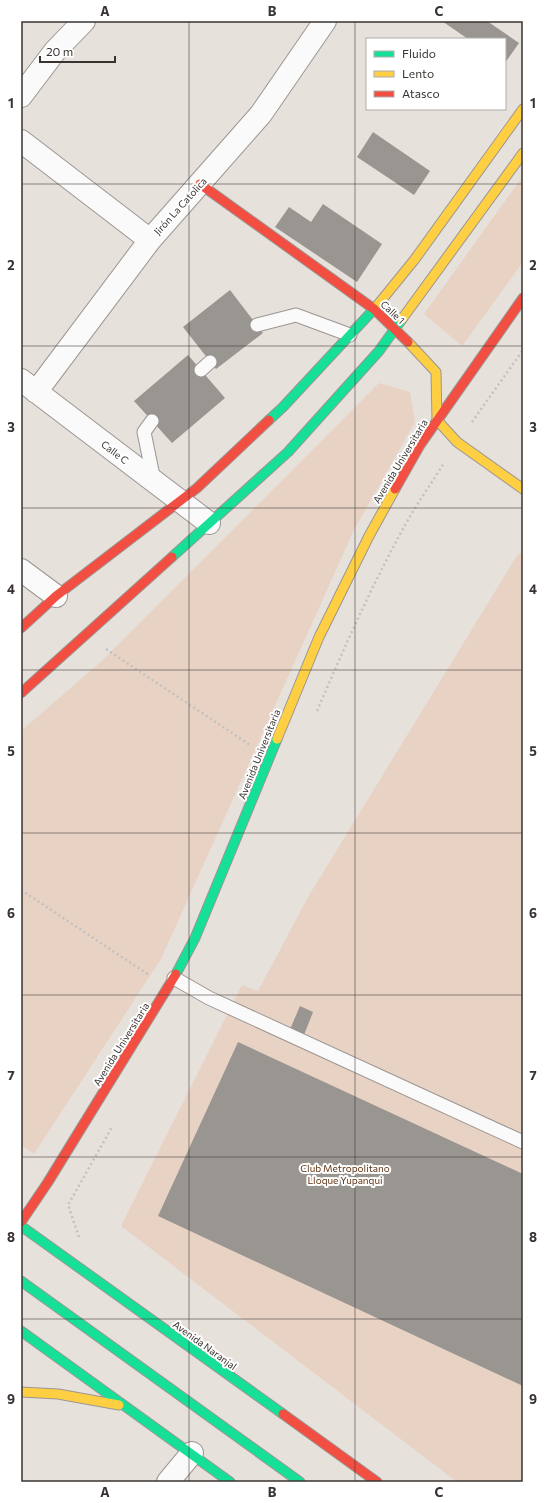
<svg xmlns="http://www.w3.org/2000/svg" width="544" height="1503" font-family="Commissioner,sans-serif">
  <style>
    .green { fill: #e8d2c4 }
    .building { fill: #999591 }
    .lines { fill: none; stroke-linecap: round; stroke-linejoin: round }
    .lane-casing { stroke: #9b9693; stroke-width: 15 }
    .street-casing { stroke: #9b9693; stroke-width: 24 }
    .fast-casing { stroke: #9b9693; stroke-width: 11 }
    .slow-casing { stroke: #9b9693; stroke-width: 11 }
    .jam-casing { stroke: #9b9693; stroke-width: 11 }
    .path { stroke: #c3c1c0; stroke-width: 2.5; stroke-dasharray: 2 3; stroke-linecap: butt }
    .lane { stroke: #fbfafa; stroke-width: 13 }
    .street { stroke: #fbfafa; stroke-width: 22 }
    .fast { stroke: #16e098; stroke-width: 9 }
    .slow { stroke: #ffcf43; stroke-width: 9 }
    .jam { stroke: #f24e42; stroke-width: 9 }
    .grid { fill: none; stroke: #383331; stroke-width: 1; stroke-opacity: 0.55 }
    .labels { text-anchor: middle; dominant-baseline: central; stroke-width: 4; stroke-linejoin: round; paint-order: stroke }
    .street-label { font-size: 10px; fill: #383331; stroke: #fff }
    .park-label { font-size: 10px; fill: #5f3413; stroke: #fff }
    .neatline { fill: none; stroke: #383331; stroke-width: 1.5 }
    .grid-label { font-size: 13px; text-anchor: middle; font-weight: bold; fill: #383331 }
  </style>
  <rect width="100%" height="100%" fill="#e7e1dc"/>
  <path class="green" d="M523 176V262L462 346 424 314Z
    M379 383 410 392 415 422 354 530 161 959 34 1154 21 1145V731L104 659Z
    M523 553V1482H457L121 1226 242 985 258 991 308 897 518 554Z"/>
  <path class="building" d="M442 21H487L519 43 505 63V39H468Z
    M373 132 430 171 414 195 357 157Z
    M323 204 382 244 357 282 275 227 289 207 311 222Z
    M230 290 263 333 216 369 183 327Z
    M188 355 225 398 172 443 134 401Z
    M300 1006 313 1012 302 1040 288 1034Z
    M238 1042 523 1174V1386L158 1216Z"/>
  <g class="lines">
    <defs>
      <path id="lane" d="M257 325 296 315 350 335
        M201 370 210 362
        M152 421 144 432 154 481
        M174 978 209 998 523 1142"/>
      <path id="street" d="M21 96 55 51 84 21
        M21 141 150 240
        M21 380 209 523
        M36 392 150 240 261 114 325 21
        M21 570 56 596
        M168 1482 192 1453"/>
      <path id="fast" d="M269 420 283 407 376 307
        M172 557 288 452 379 351 402 319
        M176 974 195 938 277 739
        M21 1226 283 1414
        M21 1281 300 1482
        M21 1331 230 1482"/>
      <path id="slow" d="M376 307 415 259 523 109
        M402 319 523 153
        M408 342 436 372 437 420 457 442 523 489
        M277 739 319 637 369 536 395 489
        M21 1392 58 1394 119 1405"/>
      <path id="jam" d="M200 184 374 309 408 342
        M395 489 420 445 523 298
        M21 628 56 596 197 488 269 420
        M21 693 172 557
        M21 1222 48 1182 176 974
        M283 1414 377 1482"/>
    </defs>
    <use href="#lane" class="lane-casing"/>
    <use href="#street" class="street-casing"/>
    <use href="#fast" class="fast-casing"/>
    <use href="#slow" class="slow-casing"/>
    <use href="#jam" class="jam-casing"/>
    <path class="path" d="M472 422 523 350
      M106 649 250 745
      M317 711C344 648 371 587 404 527 416 505 431 484 444 463
      M21 890 149 975
      M79 1237 68 1205 112 1127"/>
    <use href="#lane" class="lane"/>
    <use href="#street" class="street"/>
    <use href="#fast" class="fast"/>
    <use href="#slow" class="slow"/>
    <use href="#jam" class="jam"/>
  </g>
  <path class="grid" d="M189 21V1482M355 21V1482M21 184H523M21 346H523M21 508H523M21 670H523M21 833H523M21 995H523M21 1157H523M21 1319H523"/>
  <g class="labels">
    <g class="street-label">
      <text transform="translate(180 206) rotate(-48)">Jirón La Catolica</text>
      <text transform="translate(393 312) rotate(43)">Calle 1</text>
      <text transform="translate(115 452) rotate(37)">Calle C</text>
      <text transform="translate(400 461) rotate(-59)">Avenida Universitaria</text>
      <text transform="translate(259 754) rotate(-68)">Avenida Universitaria</text>
      <text transform="translate(121 1044) rotate(-58)">Avenida Universitaria</text>
      <text transform="translate(205 1345) rotate(36)">Avenida Naranjal</text>
    </g>
    <g class="park-label">
      <text x="345" y="1168">Club Metropolitano<tspan x="345" dy="12">Lloque Yupanqui</tspan></text>
    </g>
  </g>
  <rect width="544" height="1503" fill="none" stroke="#ffffff" stroke-width="44"/>
  <rect x="366" y="38" width="140" height="72" fill="#ffffff" stroke="#afadad"/>
  <rect x="374" y="51" width="20" height="6" fill="#16e098" stroke="#afadad"/>
  <text x="402" y="58" font-size="12" fill="#383331">Fluido</text>
  <rect x="374" y="71" width="20" height="6" fill="#ffcf43" stroke="#afadad"/>
  <text x="402" y="78" font-size="12" fill="#383331">Lento</text>
  <rect x="374" y="91" width="20" height="6" fill="#f24e42" stroke="#afadad"/>
  <text x="402" y="98" font-size="12" fill="#383331">Atasco</text>
  <path d="M40 56v6h75v-6" fill="none" stroke="#383331" stroke-width="2"/>
  <text x="46" y="56" font-size="12" fill="#383331" stroke="#ffffff" stroke-width="3" paint-order="stroke">20 m</text>
  <rect x="22" y="22" width="500" height="1459" class="neatline"/>
  <g class="grid-label">
    <text x="105" y="16">A</text>
    <text x="272" y="16">B</text>
    <text x="439" y="16">C</text>
    <text x="11" y="108">1</text>
    <text x="533" y="108">1</text>
    <text x="11" y="270">2</text>
    <text x="533" y="270">2</text>
    <text x="11" y="432">3</text>
    <text x="533" y="432">3</text>
    <text x="11" y="594">4</text>
    <text x="533" y="594">4</text>
    <text x="11" y="756">5</text>
    <text x="533" y="756">5</text>
    <text x="11" y="918">6</text>
    <text x="533" y="918">6</text>
    <text x="11" y="1080">7</text>
    <text x="533" y="1080">7</text>
    <text x="11" y="1242">8</text>
    <text x="533" y="1242">8</text>
    <text x="11" y="1404">9</text>
    <text x="533" y="1404">9</text>
    <text x="105" y="1497">A</text>
    <text x="272" y="1497">B</text>
    <text x="439" y="1497">C</text>
  </g>
</svg>
